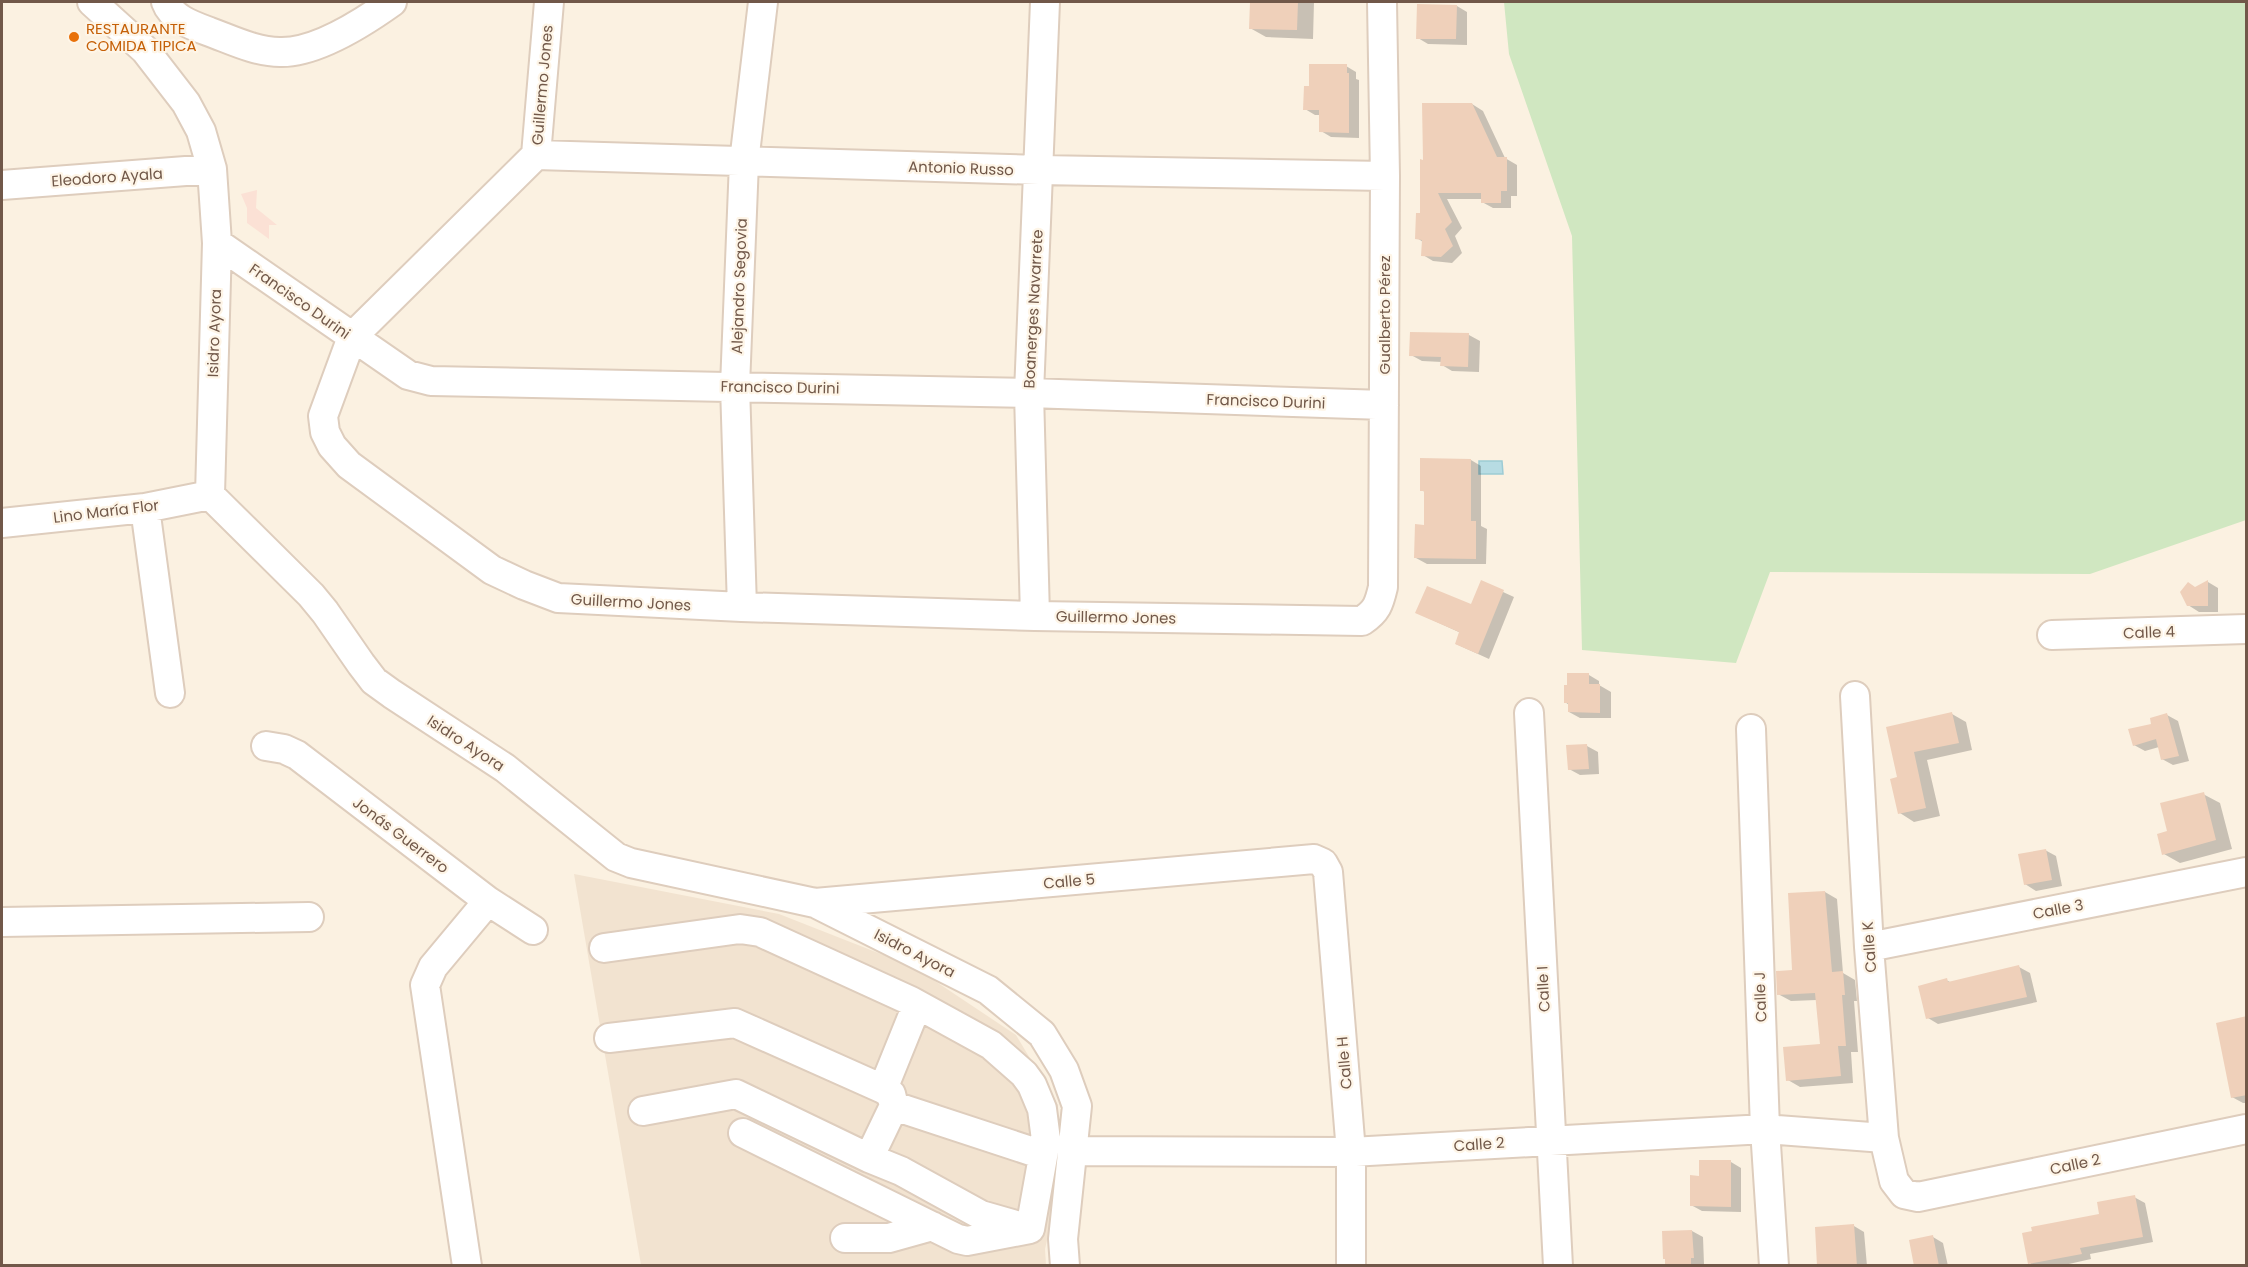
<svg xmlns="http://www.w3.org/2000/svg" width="2248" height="1267" font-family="Poppins,sans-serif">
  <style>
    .residential { fill: #f2e3d0 }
    .commercial { fill: #fbe1d5 }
    .green { fill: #d0e7c1 }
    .water { fill: #b7dce3; stroke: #9dcbd4; stroke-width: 1.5 }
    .shadow { fill: #0003 }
    .building { fill: #efd0ba }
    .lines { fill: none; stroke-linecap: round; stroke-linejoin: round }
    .minor-casing { stroke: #decdbd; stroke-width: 32 }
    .minor { stroke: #fff; stroke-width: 28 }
    .food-dot { fill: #e8710a; stroke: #fef5e7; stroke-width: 2 }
    .labels { text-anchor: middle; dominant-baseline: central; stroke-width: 4.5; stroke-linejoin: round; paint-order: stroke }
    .food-label { font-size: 15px; fill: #c56008; stroke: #fef5e7; text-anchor: start }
    .street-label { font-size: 15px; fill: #715849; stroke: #fef5e7 }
  </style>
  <rect width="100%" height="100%" fill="#fbf1e1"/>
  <path class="residential" d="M574 874 779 914 914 967 1016 1035 1058 1105 1056 1201 1045 1249 1046 1265H641Z"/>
  <path class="commercial" d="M257 190 256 208 277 225H269V239L247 223V208L241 194Z"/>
  <path class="green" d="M1504 2H2246V520L2090 574 1770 572 1736 663 1582 650 1572 236 1509 54Z"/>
  <path class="water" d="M1479 461H1502L1503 474H1479Z"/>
  <path class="shadow" d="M1251 2H1314L1313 39 1266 37 1250 28Z
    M1457 6 1467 12V45L1428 44 1418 38Z
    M1346 66 1356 72V79L1359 80V138L1331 137 1321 131V115H1315L1305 109 1310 87Z
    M1472 104 1483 111 1505 158 1517 165V196H1511V208H1493L1482 202V199H1447L1462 228 1455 236 1462 253 1452 263 1433 261 1423 255V242L1417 238 1422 214 1425 162Z
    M1469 335 1480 341 1479 372 1452 371 1442 365V362L1422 361 1411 355Z
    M1471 460 1481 466V526L1487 529 1486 564H1427L1416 558 1425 526V492L1421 490Z
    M1481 582 1514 597 1489 659 1456 644 1461 633 1417 613 1472 606Z
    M2208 582 2218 588V612H2199L2188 605 2195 588Z
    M1589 675 1599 681V685L1611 692V718H1580L1569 712V705L1565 702Z
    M1952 714 1966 722 1972 750 1927 760 1940 816 1914 822 1900 813 1899 778 1887 728Z
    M2167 715 2178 721 2189 761 2173 765 2162 759 2159 747 2145 751 2134 745 2153 725Z
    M1587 746 1598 752 1599 774 1580 775 1569 769Z
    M2203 794 2220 803 2232 849 2180 863 2164 854 2169 832Z
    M2045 850 2056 856 2062 886 2036 891 2025 884Z
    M1825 892 1837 899 1843 973 1855 980 1857 1001H1854L1858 1052H1851L1853 1083 1800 1087 1788 1080 1821 1045 1817 1000 1791 1001 1778 994 1794 972Z
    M2019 967 2030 973 2037 1002 1938 1024 1928 1018 1946 980 1952 983Z
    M2246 1017V1103H2243L2232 1097Z
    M1731 1162 1741 1168V1212L1702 1211 1691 1205 1700 1177Z
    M2134 1197 2145 1203 2153 1242 2090 1254 2091 1259 2060 1266H2034L2030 1263 2101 1215Z
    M1854 1226 1864 1232 1867 1266H1819Z
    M1692 1231 1703 1237 1704 1264H1701V1266H1666Z
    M1933 1237 1943 1243 1948 1266H1916Z"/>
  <path class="building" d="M1250 2H1298L1297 30 1249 29Z
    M1417 4 1457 5 1456 39H1416Z
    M1309 64H1347V73H1349V133L1319 132V110H1303L1304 86H1309Z
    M1422 103H1472L1497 157H1507V191H1501V203H1481V193H1438L1452 222 1445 229 1453 246 1441 257 1421 256 1422 240 1415 239 1416 213H1420V159L1423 160Z
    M1410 332 1469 333 1468 367 1440 366 1441 357 1409 356Z
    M1420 458 1471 459V521H1476V559L1414 558 1415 524 1424 525V491H1420Z
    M1481 580 1504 590 1478 654 1455 644 1459 632 1415 613 1427 586 1471 604Z
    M2208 580V606H2187L2180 592 2188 582 2195 587Z
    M1567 673H1589V684H1600V713L1568 712V703H1564V685H1567Z
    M1952 712 1959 743 1914 752 1926 808 1898 814 1890 779 1897 777 1886 727Z
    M2167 713 2179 756 2161 760 2156 739 2133 746 2128 729 2151 724 2150 718Z
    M1587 744 1589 769 1568 770 1566 745Z
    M2204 792 2216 840 2162 855 2157 834 2167 831 2160 803Z
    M2046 849 2052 880 2024 885 2018 854Z
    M1825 891 1832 972 1843 971 1845 995H1842L1846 1046H1838L1841 1076 1786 1081 1783 1047 1820 1044 1815 993 1777 995 1776 971 1792 970 1788 893Z
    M2019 965 2027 997 1926 1019 1918 986 1947 978 1948 982Z
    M2247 1016V1095L2231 1098 2216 1023Z
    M1699 1160H1731V1207L1690 1206V1175L1699 1176Z
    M2135 1195 2143 1237 2080 1248 2082 1254 2028 1264 2022 1233 2032 1231 2031 1227 2099 1214 2097 1202Z
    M1854 1224 1857 1266H1817L1815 1227Z
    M1692 1230 1694 1258H1691V1266H1665V1259H1663L1662 1231Z
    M1933 1235 1939 1266H1914L1909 1240Z"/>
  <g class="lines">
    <defs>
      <path id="minor" d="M92 2 145 50 186 103 201 131 212 169 217 243 210 495 311 595 325 612 361 664 374 681 392 694 505 768 616 857 631 863 815 903 988 990 1042 1034 1064 1070 1077 1106 1063 1239 1065 1266
        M166 2C172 19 194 26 210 32 232 40 256 52 280 52 316 53 364 22 392 2
        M549 2 536 155 352 337 323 416 325 432 332 446 349 465 492 570 524 585 558 598 742 607 1035 616 1362 621C1377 611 1379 604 1383 587L1385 176 1382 2
        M536 155 1039 170 1385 176
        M2 185 212 169
        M217 243 408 375 431 381 1029 393 1384 405
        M145 508 170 693
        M2 523 145 508 210 495
        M742 607 735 386 744 162 763 2
        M1035 616 1029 393 1045 2
        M2052 635 2246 629
        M1855 696 1869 947 1884 1138 1894 1181 1904 1194 1918 1197 2246 1129
        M1529 713 1558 1266
        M1751 729 1765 1129 1774 1266
        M266 746 284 749 297 755 488 901 533 930
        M815 903 1314 859 1323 863 1328 872 1351 1152V1266
        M2 922 309 917
        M1869 947 2246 872
        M604 948 740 929 760 932 911 1001 991 1045 1024 1074 1032 1085 1042 1109 1046 1140 1030 1229 967 1241 958 1239 743 1133
        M609 1038 735 1023 883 1089 891 1094 894 1106 869 1158
        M883 1089 917 1005
        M894 1106 1043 1155
        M643 1111 736 1094 869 1158 901 1171 981 1215 1026 1228
        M1073 1151 1351 1152 1765 1129 1884 1138
        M845 1238H889L932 1226
        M467 1266 425 985 433 967 488 901"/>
    </defs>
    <use href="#minor" class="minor-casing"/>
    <use href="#minor" class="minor"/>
  </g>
  <circle class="food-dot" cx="74" cy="37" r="6"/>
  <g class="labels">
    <g class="food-label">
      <text x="86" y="28">RESTAURANTE<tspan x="86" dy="17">COMIDA TIPICA</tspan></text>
    </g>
    <g class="street-label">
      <text transform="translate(542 85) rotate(-85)">Guillermo Jones</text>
      <text transform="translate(961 168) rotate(2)">Antonio Russo</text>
      <text transform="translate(107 177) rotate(-4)">Eleodoro Ayala</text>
      <text transform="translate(739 286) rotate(-88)">Alejandro Segovia</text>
      <text transform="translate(300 301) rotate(35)">Francisco Durini</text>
      <text transform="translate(1033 309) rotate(-87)">Boanerges Navarrete</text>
      <text transform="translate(1384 315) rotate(-90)">Gualberto Pérez</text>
      <text transform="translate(214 333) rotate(-88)">Isidro Ayora</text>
      <text transform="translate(780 387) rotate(1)">Francisco Durini</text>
      <text transform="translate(1266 401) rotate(2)">Francisco Durini</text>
      <text transform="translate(106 511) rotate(-7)">Lino María Flor</text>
      <text transform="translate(631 602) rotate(3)">Guillermo Jones</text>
      <text transform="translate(1116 617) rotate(1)">Guillermo Jones</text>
      <text transform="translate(2149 632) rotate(-2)">Calle 4</text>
      <text transform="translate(466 743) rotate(33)">Isidro Ayora</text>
      <text transform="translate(401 835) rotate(37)">Jonás Guerrero</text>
      <text transform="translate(1069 881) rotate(-5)">Calle 5</text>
      <text transform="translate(2058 909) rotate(-11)">Calle 3</text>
      <text transform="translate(1869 947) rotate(-94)">Calle K</text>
      <text transform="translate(915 953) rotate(27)">Isidro Ayora</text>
      <text transform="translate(1543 989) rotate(-93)">Calle I</text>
      <text transform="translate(1760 997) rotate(-92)">Calle J</text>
      <text transform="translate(1344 1063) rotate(-95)">Calle H</text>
      <text transform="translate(1479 1144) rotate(-4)">Calle 2</text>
      <text transform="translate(2075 1164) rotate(-12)">Calle 2</text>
    </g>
  </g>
  <rect width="2248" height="1267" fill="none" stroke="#715849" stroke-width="6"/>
</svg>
